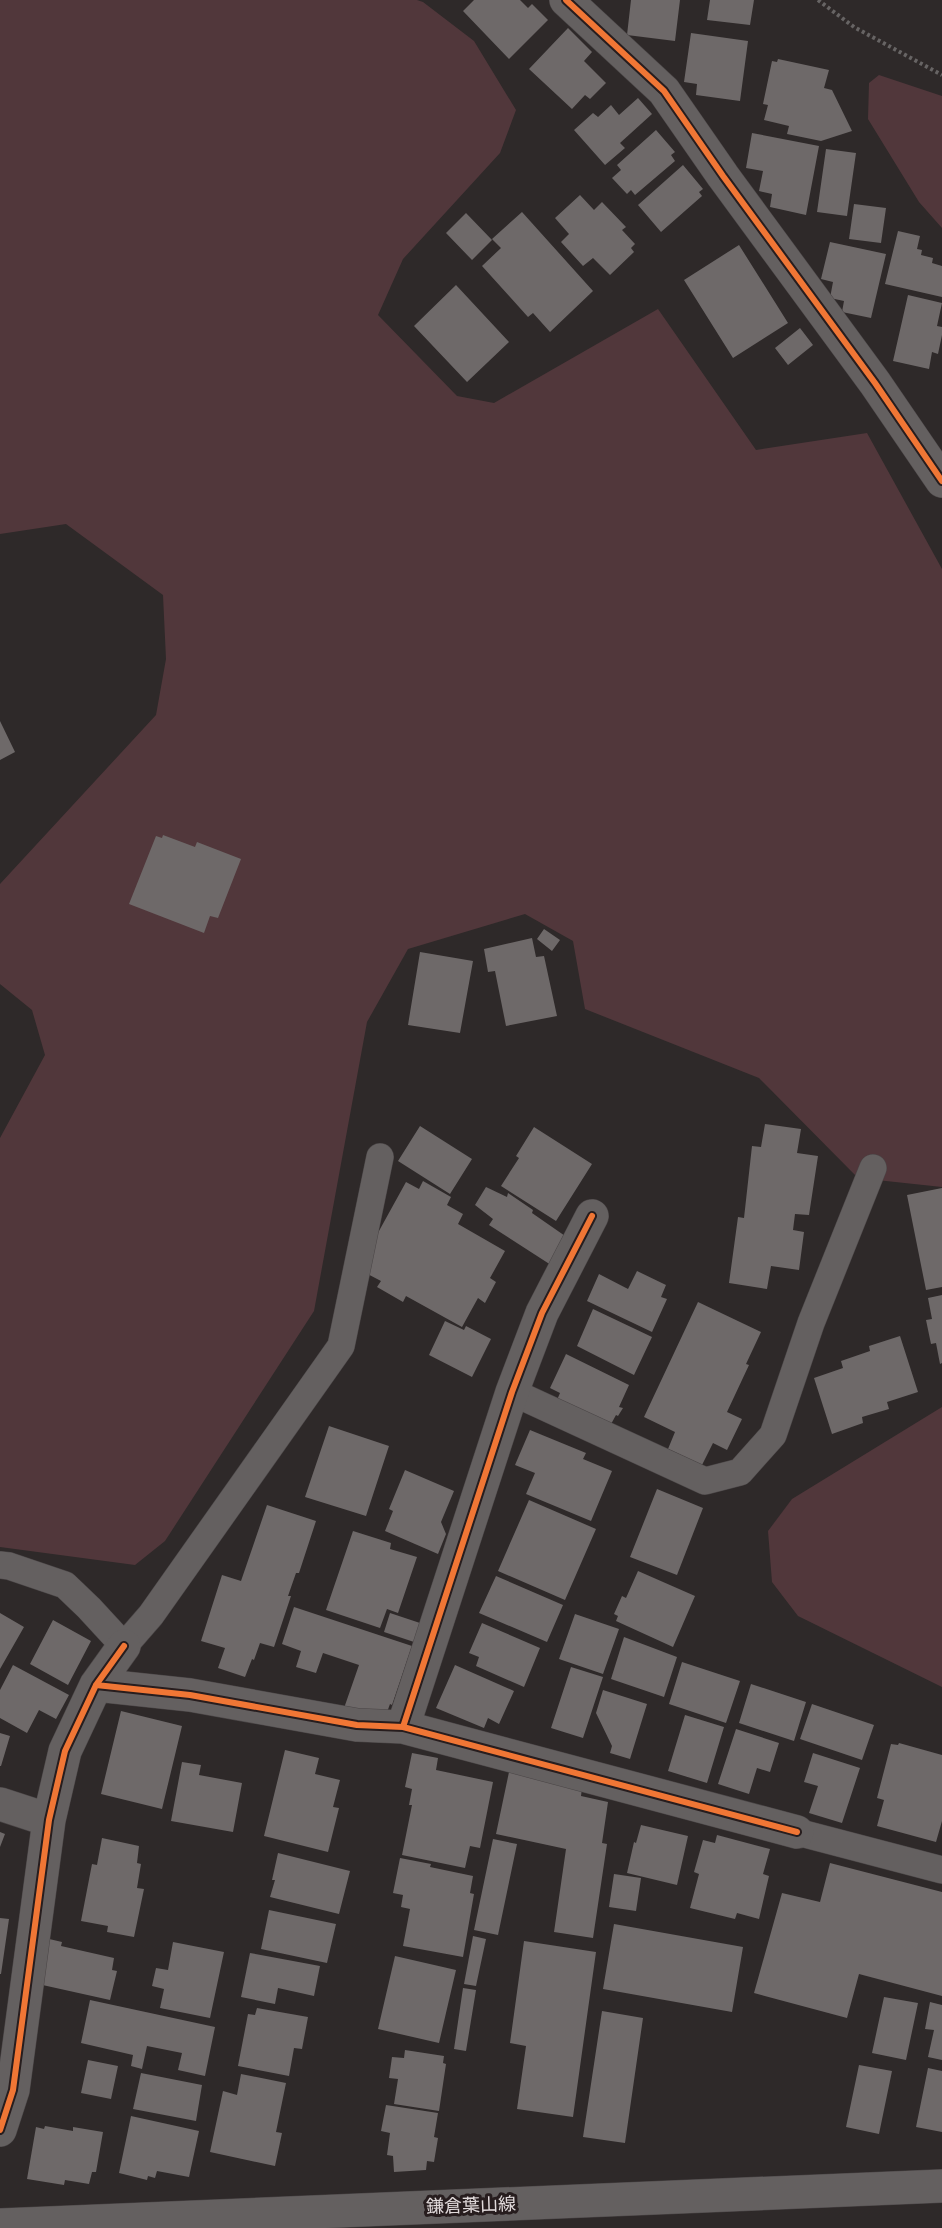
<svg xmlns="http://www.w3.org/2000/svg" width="942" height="2228" font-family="'Archivo Narrow','Noto Sans JP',sans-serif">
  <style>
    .green { fill: #51373b }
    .building { fill: #6e6969 }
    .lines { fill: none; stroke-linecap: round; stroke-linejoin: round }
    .service-casing { stroke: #4b4647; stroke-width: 28 }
    .minor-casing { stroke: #4b4647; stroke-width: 34 }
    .secondary-casing { stroke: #4b4647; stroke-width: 34 }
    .path { stroke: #676464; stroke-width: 4; stroke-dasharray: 3 3; stroke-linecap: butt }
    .service { stroke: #646060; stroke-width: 27 }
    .minor { stroke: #646060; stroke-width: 33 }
    .secondary { stroke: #646060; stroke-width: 33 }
    .cycleway-casing { stroke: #271d1e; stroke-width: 10 }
    .cycleway { stroke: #f07635; stroke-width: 6 }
    .labels { text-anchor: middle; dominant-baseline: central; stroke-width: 6; stroke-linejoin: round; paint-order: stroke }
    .street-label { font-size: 18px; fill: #e2dbdc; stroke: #271d1e }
  </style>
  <rect width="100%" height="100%" fill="#2e2929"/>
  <path class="green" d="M0 0H417L423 2 474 41 516 110 500 153 403 259 378 315 457 396 494 403 658 309 756 450 867 433 942 569V1187L858 1178 759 1078 585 1009 573 941 525 914 408 949 367 1022 314 1311 165 1541 135 1565 0 1547V1138L45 1055 32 1010 0 984V884L156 715 166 659 163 595 66 524 0 534Z
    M879 75 942 96V228L919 202 868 119 869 83Z
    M942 1407V1687L798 1616 772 1582 768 1531 792 1499Z"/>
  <path class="building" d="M474 0H520L528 8 532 4 548 20 509 59 463 11Z
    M631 0H680L675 41 627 35Z
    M710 0H754L750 25 707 20Z
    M568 28 592 52 584 61 606 83 590 99 585 95 572 109 529 69Z
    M691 33 748 41 740 101 696 95 697 84 684 82Z
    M778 59 829 70 824 88 832 90 852 131 821 141 787 134 789 126 764 120 768 105 763 104 772 61 777 62Z
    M638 98 652 114 620 143 625 148 605 165 574 130 593 113 598 117 611 105 619 115Z
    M656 130 675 152 671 155 675 161 635 195 631 190 627 194 612 178 621 170 617 165Z
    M752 133 819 146 806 215 770 207 772 194 759 191 763 171 746 168Z
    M826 149 856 153 847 216 817 212Z
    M683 165 703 189 699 192 702 196 661 232 638 205Z
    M580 195 594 210 602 202 626 227 622 230 635 244 631 248 634 252 610 275 593 258 583 266 561 242 569 234 555 218Z
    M854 204 886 208 881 243 849 239Z
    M522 212 593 291 550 332 533 313 528 317 482 266 501 248 492 239Z
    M466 213 492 240 472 260 446 233Z
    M898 231 920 236 917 249 922 250 921 255 933 258 932 263 942 266V297L885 284Z
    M830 242 886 254 871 318 842 312 844 301 830 298 833 282 821 279Z
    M739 245 788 323 733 358 684 280Z
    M456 285 509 342 467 382 414 326Z
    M908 295 942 303 937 326 942 327V335L938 354 932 352 929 369 893 361Z
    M800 328 813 345 788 365 775 348Z
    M0 721 15 752 0 760Z
    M163 835 195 847 197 842 241 859 218 918 210 916 204 933 129 904 156 836 162 838Z
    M544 929 560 940 552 951 537 939Z
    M532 938 536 957 544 956 557 1016 506 1026 495 971 488 972 484 949Z
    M420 952 473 961 460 1033 408 1025Z
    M765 1124 801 1129 797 1153 818 1156 809 1215 795 1214 793 1230 804 1232 799 1270 771 1266 767 1289 729 1283 738 1217 744 1218 752 1146 761 1147Z
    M420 1126 472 1159 450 1194 398 1161Z
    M534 1127 592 1164 556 1221 501 1186 519 1158 516 1156Z
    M423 1181 451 1197 447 1205 463 1214 458 1224 505 1251 490 1278 496 1282 485 1303 478 1298 462 1327 406 1296 403 1302 377 1287 381 1281 358 1269 406 1182 419 1189Z
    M486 1187 507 1197 508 1193 533 1210 532 1213 568 1238 551 1265 489 1225 493 1219 475 1205Z
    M942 1188V1287L926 1290 907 1195Z
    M637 1271 666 1285 661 1297 667 1299 652 1332 587 1301 599 1274 628 1289Z
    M942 1295V1363L940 1364 936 1343 931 1344 926 1320 932 1319 928 1298Z
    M698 1302 761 1332 746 1364 749 1365 727 1412 742 1419 727 1450 713 1443 702 1465 668 1449 675 1432 644 1417Z
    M593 1309 652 1337 634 1375 577 1346Z
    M445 1321 464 1330 466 1326 491 1339 472 1377 429 1355Z
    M900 1336 918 1392 887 1402 889 1409 862 1417 863 1423 832 1434 814 1378 843 1368 841 1361 870 1351 869 1346Z
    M566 1354 629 1385 619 1407 623 1408 618 1416 616 1415 610 1426 557 1400 560 1393 550 1388Z
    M329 1426 389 1446 366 1516 305 1497Z
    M530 1430 586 1453 583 1459 612 1471 591 1521 526 1494 535 1473 515 1465Z
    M405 1470 454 1491 441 1522 446 1534 438 1554 385 1531 393 1511 389 1509Z
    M657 1489 703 1508 677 1575 630 1557Z
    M529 1500 596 1529 565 1600 498 1571Z
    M267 1505 316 1521 299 1573H296L288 1596H291L274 1647 260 1643 254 1660 252 1659 245 1677 218 1668 225 1648 201 1641 222 1575 241 1581Z
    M353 1531 391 1543 390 1549 417 1557 398 1613 387 1609 380 1628 326 1610Z
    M638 1571 695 1596 673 1647 616 1621 618 1616 614 1614 622 1596 626 1598Z
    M496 1576 563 1605 547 1642 479 1613Z
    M294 1607 412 1646 392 1705 390 1704 386 1715 343 1711 359 1665 323 1653 316 1673 296 1667 301 1651 282 1644Z
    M0 1613 24 1627 0 1669Z
    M390 1613 420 1623 414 1642 384 1632Z
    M575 1614 619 1629 603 1674 559 1659Z
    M53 1620 91 1641 68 1685 30 1664Z
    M482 1623 540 1648 524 1687 476 1666 479 1657 469 1653Z
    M624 1637 677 1657 664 1697 611 1679Z
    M682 1662 740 1681 726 1723 669 1704Z
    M13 1665 69 1695 56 1719 39 1710 27 1733 0 1718V1690Z
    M455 1665 514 1691 499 1724 488 1718 484 1728 436 1708Z
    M571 1667 603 1677 583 1738 551 1728Z
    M751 1684 806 1702 794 1741 739 1723Z
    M603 1690 647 1704 630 1759 610 1753 612 1746 596 1713Z
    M812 1704 874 1725 862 1760 800 1739Z
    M121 1711 182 1726 162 1809 101 1794Z
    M685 1715 724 1727 707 1783 668 1771Z
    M736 1729 779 1743 770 1772 757 1768 749 1794 718 1784Z
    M0 1733 10 1736 1 1766H0Z
    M899 1743 942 1755V1821L936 1842 877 1826 884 1800 877 1798 891 1744 898 1745Z
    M285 1750 319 1758 315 1774 340 1780 333 1807 339 1808 328 1852 264 1836Z
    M412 1753 438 1758 436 1770 493 1782 480 1848 470 1846 465 1868 402 1855 412 1805H409L412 1789 405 1787Z
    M813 1753 860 1768 842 1823 809 1813 818 1786 804 1782Z
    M182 1762 201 1765 199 1775 242 1783 233 1832 171 1821Z
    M509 1772 582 1788 581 1796 608 1802 602 1843 607 1844 593 1938 554 1932 566 1849 496 1834Z
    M641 1825 688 1836 677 1885 627 1873 634 1842 636 1843Z
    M0 1832 5 1834 0 1847Z
    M717 1835 770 1849 763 1874 769 1876 759 1919 737 1913 735 1919 690 1908 699 1874 694 1872 703 1840 715 1843Z
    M102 1838 139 1846 137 1863 141 1864 137 1888 144 1889 134 1937 107 1932 108 1926 81 1921 92 1864 97 1865Z
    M493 1839 517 1844 498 1935 474 1930Z
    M278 1853 350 1871 339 1914 270 1897 275 1880H272Z
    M400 1858 431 1864 430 1867 473 1876 470 1893 474 1894 463 1957 403 1946 410 1909 401 1907 403 1895 393 1893Z
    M830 1863 942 1892V1996L859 1974 847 2018 754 1993 782 1893 820 1902Z
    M614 1874 641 1878 636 1911 609 1907Z
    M269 1910 336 1924 327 1963 261 1949Z
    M0 1918 9 1919 1 1974H0Z
    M614 1924 743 1947 732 2012 603 1989Z
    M473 1936 486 1939 476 1986 464 1984Z
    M45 1938 62 1942 61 1946 114 1958 112 1970 117 1971 110 2000 38 1984Z
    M524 1941 596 1952 573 2117 517 2109 526 2046 510 2043Z
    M173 1942 224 1952 210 2018 160 2008 164 1989 152 1986 156 1968 168 1970Z
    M250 1953 320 1966 314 1996 278 1988 275 2004 241 1997Z
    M395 1956 456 1970 439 2043 378 2029Z
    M463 1988 476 1990 466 2051 454 2049Z
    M884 1997 918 2003 906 2060 872 2053Z
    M90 2000 215 2027 205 2076 178 2070 182 2053 147 2046 142 2069 131 2066 133 2055 81 2043Z
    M930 2002 942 2005V2060L928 2057 934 2030 925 2029Z
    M257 2008 308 2017 302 2049 294 2048 289 2076 238 2066 248 2014 255 2015Z
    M602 2011 643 2018 625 2143 583 2137Z
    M405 2050 444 2056 443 2063 446 2064 439 2111 394 2104 398 2079 389 2078 392 2057 404 2058Z
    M88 2060 118 2066 111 2099 81 2093Z
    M859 2065 892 2071 879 2134 846 2127Z
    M928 2068 942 2071V2132L916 2127Z
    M141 2073 202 2085 196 2121 133 2109Z
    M241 2074 286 2083 276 2132 282 2133 275 2166 210 2152 223 2091 237 2095Z
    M386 2105 438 2113 434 2137 438 2138 434 2162 427 2161 426 2170 394 2172 393 2156 387 2155 390 2133 381 2131Z
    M131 2116 199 2131 189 2177 157 2171 155 2178 148 2176 147 2180 119 2173Z
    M45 2126 73 2131V2127L103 2132 96 2172H92L89 2184 65 2180 64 2185 27 2179 36 2127 44 2129Z"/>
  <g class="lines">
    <defs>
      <path id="service" d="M512 1392 705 1481 740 1472 773 1435 811 1323 873 1168
        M0 1565 9 1566 65 1585 89 1608 124 1646 151 1615 341 1346 380 1157
        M797 1832 942 1870"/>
      <path id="minor" d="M566 0 664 91 723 176 875 383 942 481
        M96 1685 190 1695 357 1725 403 1727 797 1832
        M403 1727 512 1392 542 1313 592 1216
        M0 1804 49 1820
        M0 2130 13 2090 49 1820 65 1751 96 1685 124 1646"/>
      <path id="secondary" d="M0 2225 942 2186"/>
    </defs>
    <use href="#service" class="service-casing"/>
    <use href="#minor" class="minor-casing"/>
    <use href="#secondary" class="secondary-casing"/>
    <path class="path" d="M818 0 854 27 942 75"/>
    <use href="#service" class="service"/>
    <use href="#minor" class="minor"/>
    <use href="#secondary" class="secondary"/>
    <defs>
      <path id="cycleway" d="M566 0 664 91 723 176 875 383 942 481
        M96 1685 190 1695 357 1725 403 1727 797 1832
        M403 1727 512 1392 542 1313 592 1216
        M0 2130 13 2090 49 1820 65 1751 96 1685 124 1646"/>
    </defs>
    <use href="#cycleway" class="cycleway-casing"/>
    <use href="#cycleway" class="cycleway"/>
  </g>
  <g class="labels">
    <g class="street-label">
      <text transform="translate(471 2205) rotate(-2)">鎌倉葉山線</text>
    </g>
  </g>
</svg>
